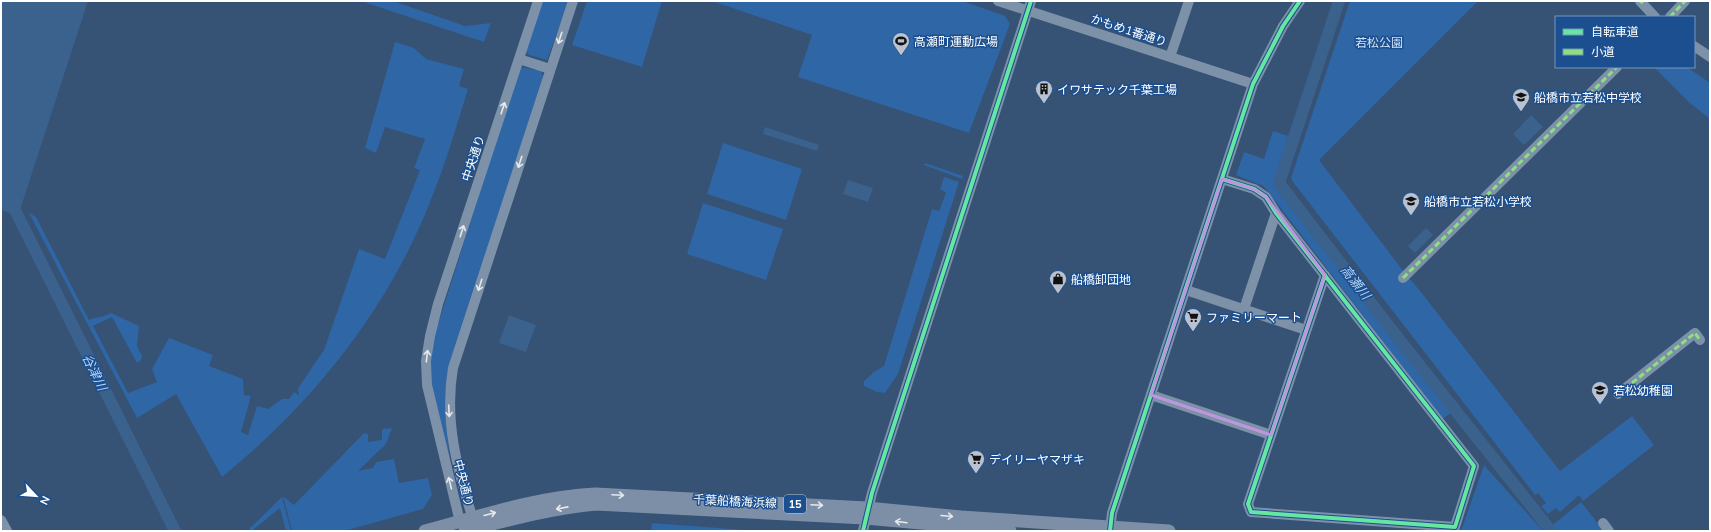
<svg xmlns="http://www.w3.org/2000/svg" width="1711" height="532" font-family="Mulish,'Noto Sans JP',sans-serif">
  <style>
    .green { fill: #2f66a5 }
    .water { fill: #3b618d }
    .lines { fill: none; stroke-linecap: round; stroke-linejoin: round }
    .river { stroke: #3b618d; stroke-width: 12 }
    .minor { stroke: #7d92a8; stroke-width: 10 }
    .major { stroke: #7d8ea7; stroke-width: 13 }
    .quiet { stroke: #8de07e; stroke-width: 3; stroke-dasharray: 6 3; stroke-linecap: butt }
    .cycleway-casing { stroke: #1b4f8f; stroke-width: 6 }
    .cycleway { stroke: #66e7a1; stroke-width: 4 }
    .oneway { stroke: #e5e9ee }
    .oneway2 { stroke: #e5e8ed }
    .marked { fill: none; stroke: #bd96df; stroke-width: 3; stroke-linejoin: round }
    .labels { text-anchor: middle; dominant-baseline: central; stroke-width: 3; stroke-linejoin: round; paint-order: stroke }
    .shield { fill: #1b4f8f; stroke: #bbcadd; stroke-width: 1 }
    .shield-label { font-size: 11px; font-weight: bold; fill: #fff }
    .street-label { font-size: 12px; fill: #fff; stroke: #1b4f8f }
    .poi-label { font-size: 12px; fill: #fff; stroke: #1b4f8f; text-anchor: start }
    .park-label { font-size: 12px; fill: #cfe3fa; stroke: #1b4f8f }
    .water-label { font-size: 13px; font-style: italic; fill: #b5d3f5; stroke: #1b4f8f }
  </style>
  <rect width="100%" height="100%" fill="#365274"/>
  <path class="green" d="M361 1H393L465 26 491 23 484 42Z
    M542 1H569L547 60 529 55 526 52Z
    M587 1H662L642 67 572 45Z
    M712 1H962L1005 16 1010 24 969 133 798 77 812 35Z
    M1350 1H1478L1319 160 1404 272 1421 292 1560 471 1632 416 1654 445 1583 501 1579 495 1560 512 1556 508 1548 514 1541 506 1546 503 1538 493 1535 495 1293 182 1291 178Z
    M395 42 414 48 426 59 464 69 459 86 468 89C456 128 444 169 428 207 385 313 311 405 222 477L176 394 137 418 29 213 36 217 89 320C96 317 104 317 111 313L139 326 137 346 142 356 141 360 137 363 112 317 93 326 128 393 157 382 152 369 169 338 213 355 209 366 243 379 244 395 251 396 241 432 248 435 257 406 268 409 282 399H289L294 392 299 395 298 388 324 350 359 249 385 259 420 170 414 168 425 139 385 127 376 153 365 148Z
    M522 67 541 71 543 76 446 385 445 412 450 463 432 386 431 362 434 337 519 69Z
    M1654 67H1687L1710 83V119L1691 104Z
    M1273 131 1288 136 1274 183 1451 413 1442 419 1267 190 1263 186 1236 175 1244 152 1264 159Z
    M723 143 802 169 786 220 707 194Z
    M925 163 963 176 962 179 924 165Z
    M944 177 959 182 898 374 885 393 877 392 864 386V381L874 372 884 366 932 209 939 211 946 193 940 189Z
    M703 203 783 229 766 280 687 254Z
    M392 428 386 444 358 471 373 468 376 462 394 459 399 483 428 478 432 495 423 509 344 531H292L283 496 294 505 364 433 368 434V442L382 440V429Z
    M1484 465 1543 531H1461Z
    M282 497 291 531H286L280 508 254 529V531H251L250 528Z
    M1581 502 1604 531H1545Z
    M652 523 759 531H651Z"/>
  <path class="water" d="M1 1H88L20 210 10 213 1 210Z
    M1531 115 1543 127 1524 145 1513 134Z
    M765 127 819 145 817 151 763 134Z
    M848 180 873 188 868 202 843 194Z
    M1426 228 1433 235 1415 253 1408 246Z
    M509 315 536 325 526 352 499 343Z"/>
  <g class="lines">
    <path class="river" d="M1339 1 1279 183 1398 338 1551 531
      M16 212 175 531"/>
    <path class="minor" d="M998 1 1253 84
      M1640 1 1655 17
      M1670 17 1685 1
      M1694 46 1710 57
      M1170 57 1189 1
      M519 59 550 69
      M1222 179 1254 189 1266 197 1276 213 1474 466 1455 527 1251 512 1248 504 1325 275
      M1403 278 1617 67
      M1186 290 1306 330
      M1244 309 1276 213
      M1618 394 1695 333 1700 340
      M1151 395 1271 435
      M1 520 7 531
      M472 523 473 519C457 469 444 420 453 368L573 1
      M1603 523 1609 531
      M465 526 460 522 427 385 426 361 430 336 438 304 538 1
      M863 531 872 493 1031 1
      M1110 531 1112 513 1253 84 1283 26 1300 1"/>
    <path class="major" d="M425 531C481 516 537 497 595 494L867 508 961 517 1169 531
      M465 531C508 520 552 508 596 504L865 518 1010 531"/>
    <path class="quiet" d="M1640 1 1643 3
      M1670 17 1685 1
      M1403 278 1617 67
      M1618 394 1695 333 1700 340"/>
    <defs>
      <path id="cycleway" d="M1222 179 1254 189 1266 197 1276 213 1474 466 1455 527 1251 512 1248 504 1325 275
        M863 531 872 493 1031 1
        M1110 531 1112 513 1253 84 1283 26 1300 1"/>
    </defs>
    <use href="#cycleway" class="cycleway-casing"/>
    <use href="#cycleway" class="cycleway"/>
  </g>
  <defs><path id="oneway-shaft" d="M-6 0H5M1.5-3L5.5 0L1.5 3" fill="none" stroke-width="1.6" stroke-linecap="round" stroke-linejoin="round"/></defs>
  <g class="oneway">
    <use href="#oneway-shaft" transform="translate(560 38) rotate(108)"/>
    <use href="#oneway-shaft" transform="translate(503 108) rotate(-72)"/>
    <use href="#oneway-shaft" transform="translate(520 162) rotate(108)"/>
    <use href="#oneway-shaft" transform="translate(462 231) rotate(-72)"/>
    <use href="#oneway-shaft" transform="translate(480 285) rotate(108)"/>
    <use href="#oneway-shaft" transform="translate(427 356) rotate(-83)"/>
    <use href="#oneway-shaft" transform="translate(449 411) rotate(87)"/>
    <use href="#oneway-shaft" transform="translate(450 483) rotate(-104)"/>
  </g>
  <g class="oneway2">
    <use href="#oneway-shaft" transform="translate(618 495) rotate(3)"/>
    <use href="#oneway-shaft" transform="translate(817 505) rotate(3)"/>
    <use href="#oneway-shaft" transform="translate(562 508) rotate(169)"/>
    <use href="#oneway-shaft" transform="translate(490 514) rotate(-15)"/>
    <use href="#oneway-shaft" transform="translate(947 516) rotate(5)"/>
    <use href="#oneway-shaft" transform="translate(901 522) rotate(-173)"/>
  </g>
  <path class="marked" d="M1222 179 1254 189 1266 197 1325 275 1271 435 1151 395Z"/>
  <defs>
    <symbol id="stadium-pin" viewBox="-11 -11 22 30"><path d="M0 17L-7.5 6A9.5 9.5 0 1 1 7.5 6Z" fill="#b9c2ce" stroke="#1b4f8f"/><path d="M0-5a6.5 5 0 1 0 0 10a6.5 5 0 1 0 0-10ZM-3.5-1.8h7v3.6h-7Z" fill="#111"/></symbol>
    <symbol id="building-pin" viewBox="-11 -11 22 30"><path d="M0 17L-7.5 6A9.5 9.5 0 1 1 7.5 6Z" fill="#b9c2ce" stroke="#1b4f8f"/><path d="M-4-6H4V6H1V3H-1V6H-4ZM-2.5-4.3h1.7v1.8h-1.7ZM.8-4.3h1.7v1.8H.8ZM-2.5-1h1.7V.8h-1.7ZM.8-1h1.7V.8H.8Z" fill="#111"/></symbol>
    <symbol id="school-pin" viewBox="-11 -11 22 30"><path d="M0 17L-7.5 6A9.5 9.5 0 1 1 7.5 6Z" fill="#b9c2ce" stroke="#1b4f8f"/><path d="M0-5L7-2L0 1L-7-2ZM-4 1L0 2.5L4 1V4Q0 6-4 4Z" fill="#111"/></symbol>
    <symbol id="shop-pin" viewBox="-11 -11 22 30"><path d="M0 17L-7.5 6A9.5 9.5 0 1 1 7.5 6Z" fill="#b9c2ce" stroke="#1b4f8f"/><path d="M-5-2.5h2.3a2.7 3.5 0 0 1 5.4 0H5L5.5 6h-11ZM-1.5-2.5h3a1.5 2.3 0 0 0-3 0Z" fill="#111"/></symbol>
    <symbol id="supermarket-pin" viewBox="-11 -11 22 30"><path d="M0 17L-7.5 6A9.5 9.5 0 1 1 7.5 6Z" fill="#b9c2ce" stroke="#1b4f8f"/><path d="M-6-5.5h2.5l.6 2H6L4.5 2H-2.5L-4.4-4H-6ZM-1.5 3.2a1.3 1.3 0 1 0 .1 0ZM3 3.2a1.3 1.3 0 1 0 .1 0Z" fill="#111"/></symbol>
  </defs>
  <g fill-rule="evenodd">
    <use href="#stadium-pin" x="891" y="31" width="20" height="27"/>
    <use href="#building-pin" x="1034" y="79" width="20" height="27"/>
    <use href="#school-pin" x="1511" y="87" width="20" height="27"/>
    <use href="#school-pin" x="1401" y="191" width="20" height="27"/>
    <use href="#shop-pin" x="1048" y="269" width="20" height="27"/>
    <use href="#supermarket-pin" x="1183" y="307" width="20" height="27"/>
    <use href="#school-pin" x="1590" y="380" width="20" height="27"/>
    <use href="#supermarket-pin" x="966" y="449" width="20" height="27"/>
  </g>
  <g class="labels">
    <rect class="shield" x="784" y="495" width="22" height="18" rx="3"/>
    <g class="shield-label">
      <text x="795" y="504">15</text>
    </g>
    <g class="street-label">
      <text transform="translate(1129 30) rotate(18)">かもめ1番通り</text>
      <text transform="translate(473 158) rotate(-72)">中央通り</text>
      <text transform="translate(464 483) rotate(76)">中央通り</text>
      <text transform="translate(735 501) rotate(3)">千葉船橋海浜線</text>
    </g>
    <g class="poi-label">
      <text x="914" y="41">高瀬町運動広場</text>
      <text x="1057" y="89">イワサテック千葉工場</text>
      <text x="1534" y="97">船橋市立若松中学校</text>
      <text x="1424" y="201">船橋市立若松小学校</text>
      <text x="1071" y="279">船橋卸団地</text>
      <text x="1206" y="317">ファミリーマート</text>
      <text x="1613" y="390">若松幼稚園</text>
      <text x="989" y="459">デイリーヤマザキ</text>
    </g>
    <g class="park-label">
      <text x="1379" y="42">若松公園</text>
    </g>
    <g class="water-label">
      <text transform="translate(1356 282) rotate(52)">高瀬川</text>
      <text transform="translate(95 372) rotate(64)">谷津川</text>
    </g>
  </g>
  <rect width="1711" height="532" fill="none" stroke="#ffffff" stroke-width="4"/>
  <rect x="1555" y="16" width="140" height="52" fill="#1b4f8f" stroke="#7695bc"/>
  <rect x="1563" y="29" width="20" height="6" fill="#66e7a1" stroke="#7695bc"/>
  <text x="1591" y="36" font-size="12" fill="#ffffff">自転車道</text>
  <rect x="1563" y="49" width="20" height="6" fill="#8de07e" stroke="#7695bc"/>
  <text x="1591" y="56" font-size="12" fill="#ffffff">小道</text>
  <g transform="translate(36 496) rotate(116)" stroke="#1b4f8f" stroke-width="3" paint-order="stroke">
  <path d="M0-3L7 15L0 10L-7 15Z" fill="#ffffff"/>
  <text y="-6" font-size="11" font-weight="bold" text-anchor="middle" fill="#ffffff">N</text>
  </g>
</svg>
